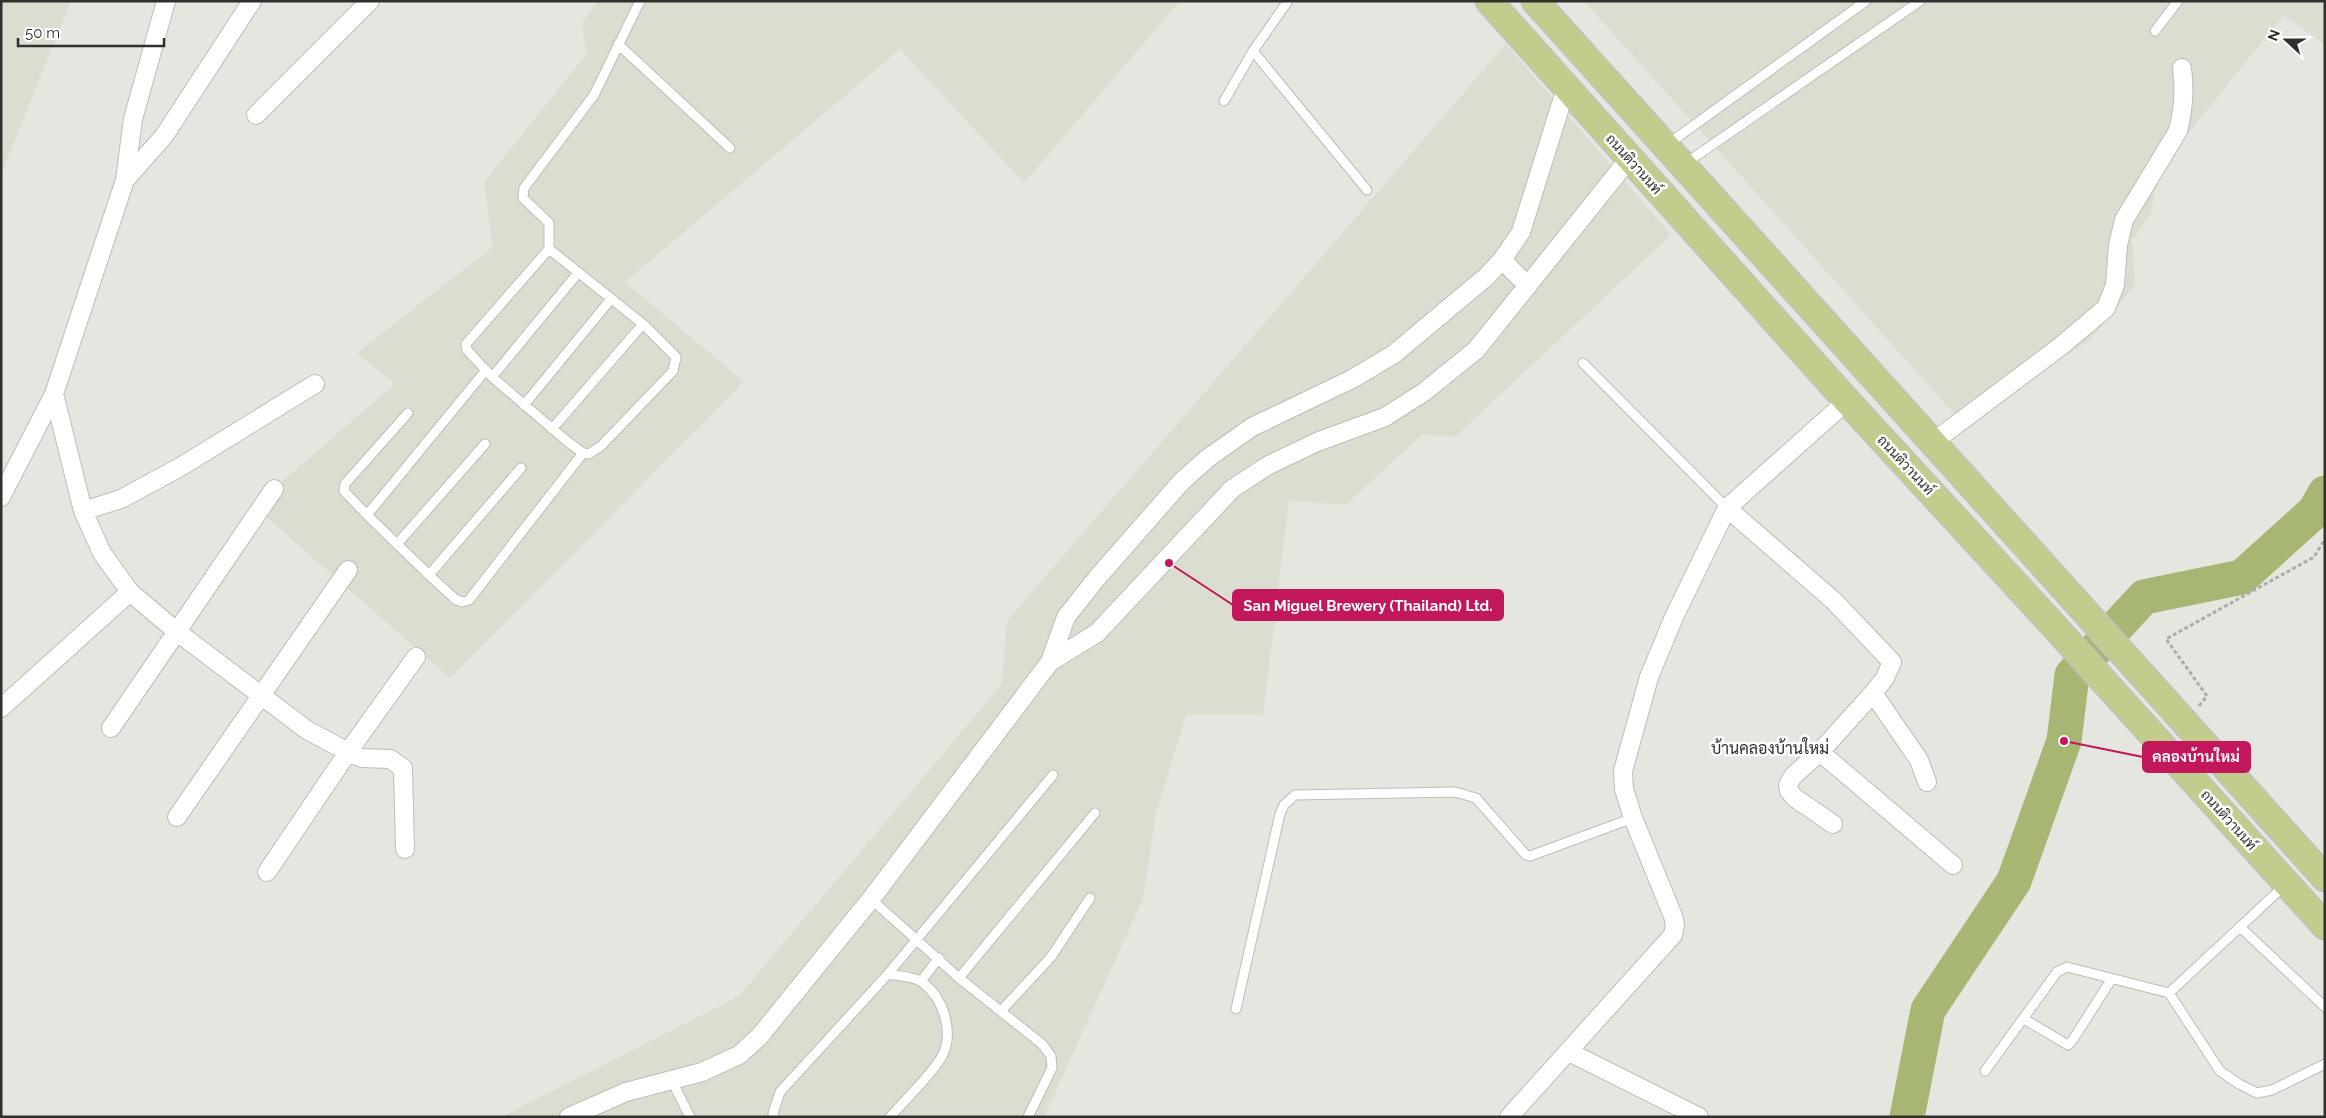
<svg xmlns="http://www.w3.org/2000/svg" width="2326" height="1118" font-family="Raleway,Sarabun,sans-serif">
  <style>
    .built { fill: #daddcf }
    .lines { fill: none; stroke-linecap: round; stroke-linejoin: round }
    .river { stroke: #a8b674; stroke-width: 35 }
    .lane-casing { stroke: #bcbeb7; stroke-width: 11 }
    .street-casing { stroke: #bcbeb7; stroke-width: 20 }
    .primary-casing { stroke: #c1c1c0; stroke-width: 29 }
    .path { stroke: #adaea9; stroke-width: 3; stroke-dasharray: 4 2.5; stroke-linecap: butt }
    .lane { stroke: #fff; stroke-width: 9 }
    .street { stroke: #fff; stroke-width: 18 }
    .primary { stroke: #c2cd8d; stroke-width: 26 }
    .labels { text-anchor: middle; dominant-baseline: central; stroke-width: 5; stroke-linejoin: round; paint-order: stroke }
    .street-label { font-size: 14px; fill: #30312e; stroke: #fff }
    .quarter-label { font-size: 16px; fill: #2e2f2a; stroke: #fff }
    .leader { fill: none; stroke: #c2185b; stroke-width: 2 }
    .callout-dot { fill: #c2185b; stroke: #fff; stroke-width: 2 }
    .callout { fill: #c2185b; stroke: #c2185b; stroke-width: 2 }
    .callout-label { font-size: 15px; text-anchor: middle; font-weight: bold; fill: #fff }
  </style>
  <rect width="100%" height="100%" fill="#e4e6df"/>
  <path class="built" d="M1 1H71L1 174Z
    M598 1H1180L1024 183 900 49 625 282 744 382 450 678 254 506 395 384 357 353 493 247 484 182 587 54 582 23Z
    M1584 1H2325V45L2284 15 2160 168 2150 215 2132 241 2135 285 2089 341 1959 419Z
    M1506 44 1671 235 1455 437 1423 434 1345 505 1289 500 1263 715H1186L1156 813 1143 899 1044 1117H502L739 996 1002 684 1007 621Z"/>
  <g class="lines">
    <path class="river" d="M1907 1117 1928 1010 2014 881 2064 741 2072 675 2144 597 2242 577 2315 511 2325 493"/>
    <defs>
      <path id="lane" d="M2155 31 2178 1
        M618 44 730 148
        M1253 51 1367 190
        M1224 101 1253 51 1288 1
        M1668 144 1866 1
        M1686 163 1920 1
        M549 249 643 324 676 357 673 371 601 446 589 454 583 453 568 442 492 377 467 350 466 344 549 249V223L523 198 524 188 594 95 640 1
        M1583 363 1727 508
        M492 377 578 273
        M524 405 611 299
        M408 413 345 484 344 491 367 515 486 370
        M552 429 643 324
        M367 515 429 575 455 599 462 602 469 600 583 453
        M397 544 485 444
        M429 575 521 468
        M2286 884 2240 927 2325 1007
        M871 899 959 978 1042 1044 1051 1056 1052 1068 1028 1117
        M888 974 1053 775
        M959 978 1095 813
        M921 981 939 958
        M2169 993 2240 927
        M1236 1009 1280 814 1284 805 1295 795 1455 792 1476 798 1526 855 1530 856 1633 818
        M1001 1011 1051 957 1090 898
        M2024 1019 2068 1045 2072 1041 2111 980
        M1985 1071 2057 972 2067 967 2169 993 2220 1071 2239 1084 2257 1093 2272 1090 2325 1064
        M672 1081 690 1117
        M774 1117 773 1113 780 1092 888 974C898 976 913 976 922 982 944 998 955 1034 941 1058 930 1076 905 1100 890 1117"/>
      <path id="street" d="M166 1 133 119 125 180 54 394 83 511 102 553 130 592 176 631 307 730 348 752 362 758 390 759 403 768 405 849
        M256 115 370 1
        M125 180 164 136 252 1
        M1502 260 1528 286
        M1933 442 2061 346 2106 308 2115 285 2118 245 2124 220 2178 131C2184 108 2185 90 2182 68
        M1 497 54 394
        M1727 508 1834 601 1892 662 1885 678 1873 693 1919 760 1927 782
        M83 511 121 499 182 466 315 384
        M1050 662 1097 633 1232 489 1267 466 1317 442 1385 417 1424 392 1476 350 1629 159
        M1 708 130 592
        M111 728 274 489
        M1820 752 1953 865
        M177 817 348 570
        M1833 824 1795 798 1789 791 1788 785 1793 776 1820 752 1873 693
        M267 872 348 752 416 657
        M1569 1052 1699 1117
        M569 1117 626 1092 702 1072 739 1055 759 1037 871 899 1050 662 1066 617 1097 578 1182 481 1208 458 1252 427 1352 379 1394 354 1486 277 1502 260 1521 232 1566 88
        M1509 1117 1673 935 1675 925 1673 916 1633 818 1624 789 1623 771 1649 677 1674 617 1727 508 1847 401"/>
      <path id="primary" d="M1489 1 1847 401 2053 625 2325 926
        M1535 1 2325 878"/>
    </defs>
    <use href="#lane" class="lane-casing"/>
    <use href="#street" class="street-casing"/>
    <use href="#primary" class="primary-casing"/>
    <path class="path" d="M2199 706 2207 696 2166 639 2314 557 2325 539"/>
    <use href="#lane" class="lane"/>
    <use href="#street" class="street"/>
    <use href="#primary" class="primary"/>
  </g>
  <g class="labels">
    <g class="street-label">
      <text transform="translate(1634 164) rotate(48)">ถนนติวานนท์</text>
      <text transform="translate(1906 465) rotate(47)">ถนนติวานนท์</text>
      <text transform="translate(2229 820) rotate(48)">ถนนติวานนท์</text>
    </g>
    <g class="quarter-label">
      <text x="1770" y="748">บ้านคลองบ้านใหม่</text>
    </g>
  </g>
  <path class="leader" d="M1169 563L1233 605M2064 741L2143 757"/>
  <g class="callout-dot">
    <circle cx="1169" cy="563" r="5"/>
    <circle cx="2064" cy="741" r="5"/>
  </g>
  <g class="callout">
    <rect x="1233" y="590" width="270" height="30" rx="5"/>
    <rect x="2143" y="742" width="107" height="30" rx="5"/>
  </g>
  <g class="callout-label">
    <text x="1368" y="611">San Miguel Brewery (Thailand) Ltd.</text>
    <text x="2196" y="762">คลองบ้านใหม่</text>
  </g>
  <rect width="2326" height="1118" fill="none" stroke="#30312e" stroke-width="5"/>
  <g transform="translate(2286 40) rotate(291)" stroke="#ffffff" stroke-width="4" paint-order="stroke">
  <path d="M0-4L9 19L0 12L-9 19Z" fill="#30312e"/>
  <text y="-8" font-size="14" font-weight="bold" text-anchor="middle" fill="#30312e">N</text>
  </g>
  <path d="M18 38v8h146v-8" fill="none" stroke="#30312e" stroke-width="2.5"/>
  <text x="25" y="38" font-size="15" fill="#30312e" stroke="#ffffff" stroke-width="4" paint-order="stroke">50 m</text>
</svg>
